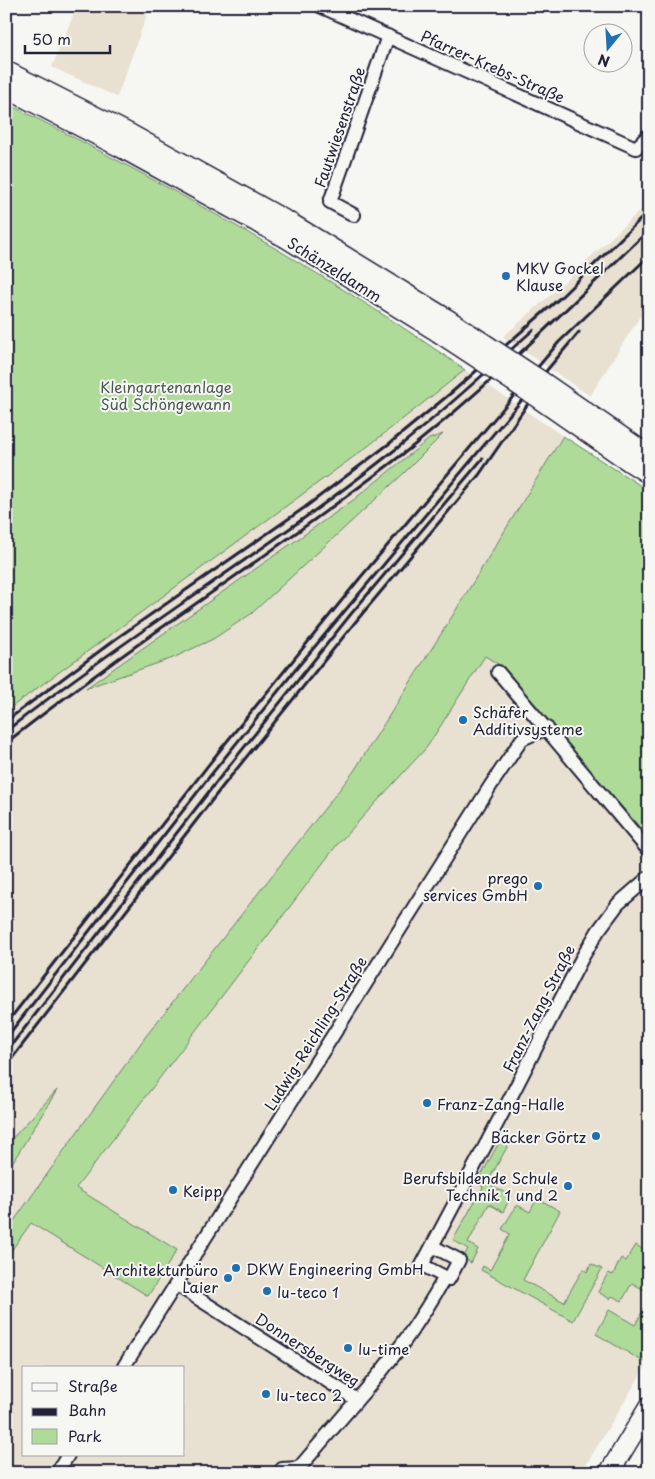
<svg xmlns="http://www.w3.org/2000/svg" width="655" height="1479" font-family="'Playpen Sans',sans-serif">
  <style>
    .built { fill: #e8e0d0; fill-rule: evenodd }
    .green { fill: #afdb99; stroke: #687e6a }
    .lines { fill: none; stroke-linecap: round; stroke-linejoin: round }
    .street-casing { stroke: #22223b; stroke-width: 16 }
    .secondary-casing { stroke: #22223b; stroke-width: 22 }
    .street { stroke: #f6f6f2; stroke-width: 12 }
    .secondary { stroke: #f6f6f2; stroke-width: 19 }
    .rail { stroke: #22223b; stroke-width: 3 }
    .secondary-bridge-casing { stroke: #22223b; stroke-width: 22; stroke-linecap: butt }
    .secondary-bridge { stroke: #f6f6f2; stroke-width: 19 }
    .poi-dot { fill: #1f6fb2; stroke: #f6f6f2; stroke-width: 2 }
    .labels { text-anchor: middle; dominant-baseline: central; stroke-width: 4; stroke-linejoin: round; paint-order: stroke }
    .street-label { font-size: 15px; fill: #22223b; stroke: #f6f6f2 }
    .poi-label { font-size: 15px; fill: #22223b; stroke: #f6f6f2; text-anchor: start }
    .park-label { font-size: 15px; fill: #4c5a57; stroke: #f6f6f2 }
  </style>
  <rect width="100%" height="100%" fill="#f6f6f2"/>
  <filter id="ink" filterUnits="userSpaceOnUse"><feTurbulence type="fractalNoise" baseFrequency=".02" numOctaves="2"/><feDisplacementMap in="SourceGraphic" scale="10" xChannelSelector="R" yChannelSelector="G"/><feConvolveMatrix kernelMatrix="1 2 1 2 8 2 1 2 1" color-interpolation-filters="sRGB"/></filter>
  <g filter="url(#ink)">
    <path class="built" d="M77 6H150L117 97 52 67Z
      M649 202V302L590 396 503 337 556 290Z
      M465 370 563 436 448 623 355 769 146 1036 6 1232V1170L55 1093 6 1145V711L367 447ZM442 435 403 474 251 614 213 639 173 658 89 687 352 501 428 439Z
      M485 655 498 664 649 838V1365L647 1364 581 1473H6V1258L31 1223 148 1295 177 1250 76 1189 336 846 427 747ZM24 1368H184V1455H24Z"/>
    <path class="green" d="M6 103C99 149 190 199 280 251 343 289 405 327 465 370L367 447 6 711Z
      M443 434 403 474 251 614 213 639 173 658 86 688 352 501 429 439Z
      M563 436 649 491V838L498 664 485 656 427 747 336 846 76 1188 177 1250 148 1296 31 1223 6 1258V1232L90 1114 146 1036 354 771 448 623Z
      M57 1090 11 1165 6 1170V1145Z
      M502 1137 510 1142 487 1183 511 1196 503 1212 489 1204 468 1243 478 1249 471 1263 463 1258 468 1249 453 1240 483 1187 477 1183Z
      M537 1198 560 1211 523 1280 564 1302 583 1269 587 1272 591 1264 602 1269 573 1321 481 1270 483 1266 490 1270 510 1234 502 1229 517 1205 530 1212Z
      M636 1245 649 1253V1281L644 1290 632 1283 622 1301 612 1296 610 1299 598 1292 608 1273 613 1275 621 1258 626 1261Z
      M646 1305 649 1307V1354L644 1362 596 1334 609 1310 635 1325Z"/>
    <g class="lines">
      <defs>
        <path id="street" d="M320 6 636 148 649 135
          M354 215 330 202 388 36
          M498 672 649 851
          M432 1246 459 1260 449 1279 422 1265 501 1116 582 958 598 931 618 904 649 877
          M177 1285 357 1400 299 1468 282 1469
          M123 1368 491 785 522 739 547 728
          M357 1400C391 1362 420 1322 445 1277
          M57 1473 68 1455"/>
        <path id="secondary" d="M6 71 130 134 292 224 447 319
          M6 88 122 148 286 238 438 332
          M630 462 649 474
          M609 1473 649 1407"/>
      </defs>
      <use href="#street" class="street-casing"/>
      <use href="#secondary" class="secondary-casing"/>
      <use href="#street" class="street"/>
      <use href="#secondary" class="secondary"/>
      <path class="rail" d="M6 721 117 638 304 508 390 443 451 393 561 297 649 211
        M6 731C132 632 270 549 396 449 443 412 488 370 533 330
        M6 743C136 640 277 552 408 450 493 383 570 305 649 230
        M6 1024 224 745 360 578 559 342 649 256
        M6 1038 210 776 296 669 579 332
        M6 1052 218 780 351 614 483 458
        M6 1066 223 786 357 620 479 475 538 389"/>
      <defs>
        <path id="secondary-bridge" d="M447 319 541 381 638 448
          M438 332 532 394 630 462"/>
      </defs>
      <use href="#secondary-bridge" class="secondary-bridge-casing"/>
      <use href="#secondary-bridge" class="secondary-bridge"/>
    </g>
  </g>
  <g class="poi-dot">
    <circle cx="506" cy="276" r="5"/>
    <circle cx="463" cy="720" r="5"/>
    <circle cx="538" cy="886" r="5"/>
    <circle cx="427" cy="1103" r="5"/>
    <circle cx="596" cy="1136" r="5"/>
    <circle cx="568" cy="1186" r="5"/>
    <circle cx="173" cy="1190" r="5"/>
    <circle cx="236" cy="1268" r="5"/>
    <circle cx="228" cy="1278" r="5"/>
    <circle cx="267" cy="1291" r="5"/>
    <circle cx="348" cy="1348" r="5"/>
    <circle cx="266" cy="1394" r="5"/>
  </g>
  <g class="labels">
    <g class="street-label">
      <text transform="translate(493 66) rotate(24)">Pfarrer-Krebs-Straße</text>
      <text transform="translate(339 127) rotate(-71)">Fautwiesenstraße</text>
      <text transform="translate(335 269) rotate(32)">Schänzeldamm</text>
      <text transform="translate(538 1008) rotate(-63)">Franz-Zang-Straße</text>
      <text transform="translate(315 1033) rotate(-58)">Ludwig-Reichling-Straße</text>
      <text transform="translate(308 1349) rotate(33)">Donnersbergweg</text>
    </g>
    <g class="poi-label">
      <text x="516" y="267">MKV Gockel<tspan x="516" dy="17">Klause</tspan></text>
      <text x="473" y="711">Schäfer<tspan x="473" dy="17">Additivsysteme</tspan></text>
      <text x="528" y="877" text-anchor="end">prego<tspan x="528" dy="17">services GmbH</tspan></text>
      <text x="437" y="1103">Franz-Zang-Halle</text>
      <text x="586" y="1136" text-anchor="end">Bäcker Görtz</text>
      <text x="558" y="1177" text-anchor="end">Berufsbildende Schule<tspan x="558" dy="17">Technik 1 und 2</tspan></text>
      <text x="183" y="1190">Keipp</text>
      <text x="246" y="1268">DKW Engineering GmbH</text>
      <text x="218" y="1269" text-anchor="end">Architekturbüro<tspan x="218" dy="17">Laier</tspan></text>
      <text x="277" y="1291">lu-teco 1</text>
      <text x="358" y="1348">lu-time</text>
      <text x="276" y="1394">lu-teco 2</text>
    </g>
    <g class="park-label">
      <text x="166" y="386">Kleingartenanlage<tspan x="166" dy="17">Süd Schöngewann</tspan></text>
    </g>
  </g>
  <rect width="655" height="1479" fill="none" stroke="#f6f6f2" stroke-width="25"/>
  <rect x="12" y="12" width="630" height="1454" fill="none" stroke="#22223b" stroke-width="2" filter="url(#ink)"/>
  <rect x="22" y="1366" width="162" height="90" fill="#f6f6f2" stroke="#a1a1a9"/>
  <rect x="32" y="1383" width="25" height="8" fill="#f6f6f2" stroke="#a1a1a9"/>
  <text x="68" y="1392" font-size="15" fill="#22223b">Straße</text>
  <rect x="32" y="1408" width="25" height="8" fill="#22223b" stroke="#a1a1a9"/>
  <text x="68" y="1416" font-size="15" fill="#22223b">Bahn</text>
  <rect x="32" y="1429" width="25" height="15" fill="#afdb99" stroke="#a1a1a9"/>
  <text x="68" y="1442" font-size="15" fill="#22223b">Park</text>
  <g transform="translate(608 48) rotate(198)"><circle r="24" fill="#f6f6f2" stroke="#a1a1a9"/>
  <path d="M0-4L9 19L0 12L-9 19Z" fill="#1f6fb2"/>
  <text y="-8" font-size="14" font-weight="bold" text-anchor="middle" fill="#22223b">N</text>
  </g>
  <path d="M25 45v8h85v-8" fill="none" stroke="#22223b" stroke-width="2.5"/>
  <text x="32" y="45" font-size="15" fill="#22223b" stroke="#f6f6f2" stroke-width="4" paint-order="stroke">50 m</text>
</svg>
